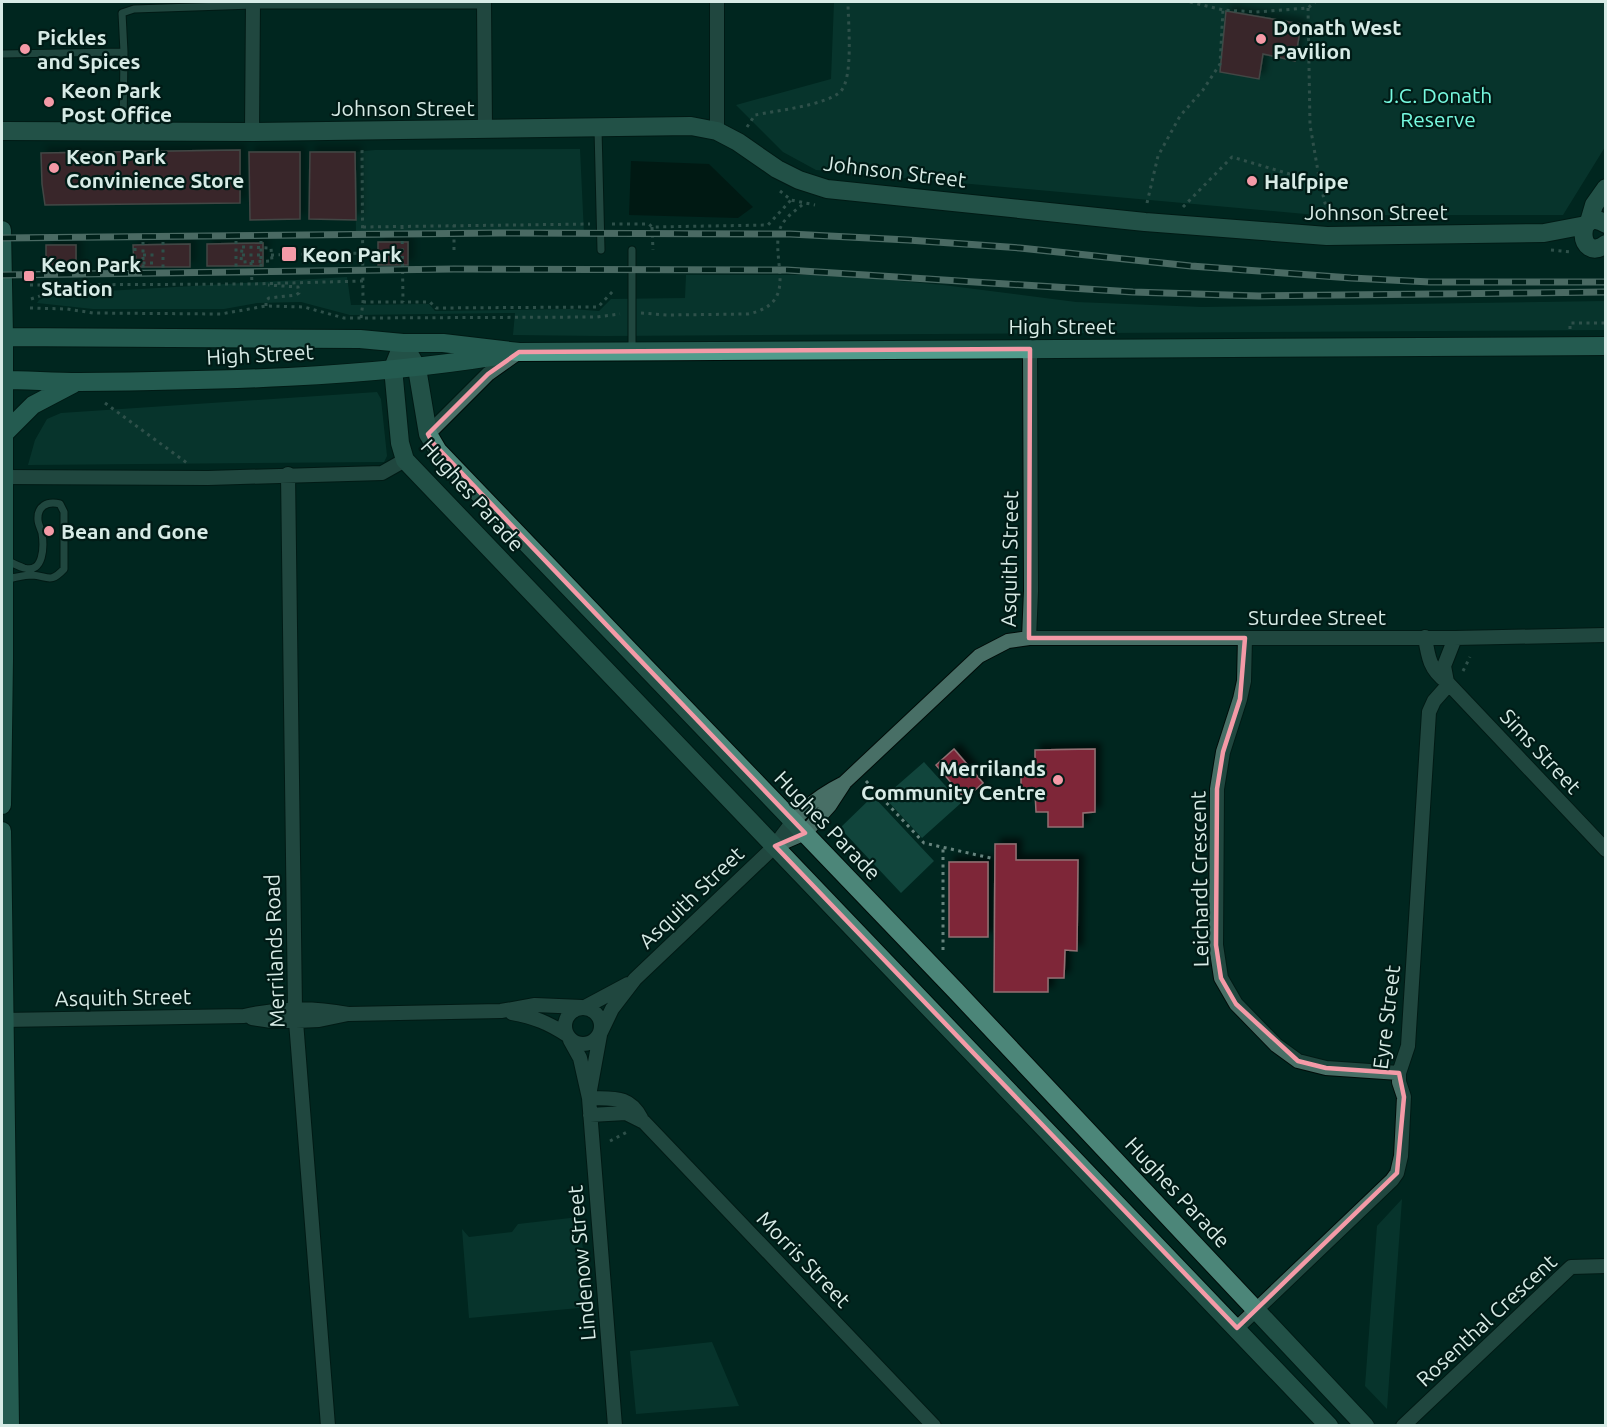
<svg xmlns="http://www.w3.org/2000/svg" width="1607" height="1427" font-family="Ubuntu,sans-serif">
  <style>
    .green { fill: #11453c }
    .water { fill: #000906 }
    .building { fill: #7e2539; stroke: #936f73; stroke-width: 1.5; filter: url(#shadow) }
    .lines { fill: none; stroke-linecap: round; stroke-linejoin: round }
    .lane-casing { stroke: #000c09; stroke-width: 9 }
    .street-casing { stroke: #000c09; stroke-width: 16 }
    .secondary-casing { stroke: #000c09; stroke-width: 20 }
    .primary-casing { stroke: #000c09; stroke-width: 20 }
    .path { stroke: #66847e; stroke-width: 3; stroke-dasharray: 3 4.5; stroke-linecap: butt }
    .lane { stroke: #486f66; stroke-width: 7 }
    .street { stroke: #486f66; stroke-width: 14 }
    .secondary { stroke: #4c8679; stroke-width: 18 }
    .primary { stroke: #519c8c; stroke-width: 18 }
    .rail-casing { stroke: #a4bcb7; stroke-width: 7 }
    .rail { stroke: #001b16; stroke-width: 4.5; stroke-dasharray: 14; stroke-linecap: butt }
    .path-bridge { stroke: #66847e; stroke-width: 3; stroke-dasharray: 3 4.5; stroke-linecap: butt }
    .marked { fill: none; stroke: #f49aa7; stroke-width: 4.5; stroke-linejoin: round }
    .poi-dot { fill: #f49aa7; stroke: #001b16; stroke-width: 2 }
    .labels { text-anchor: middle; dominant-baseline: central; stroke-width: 4.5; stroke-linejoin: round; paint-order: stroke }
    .poi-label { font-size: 21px; font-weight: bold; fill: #d7ebe6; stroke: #001b16; text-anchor: start }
    .park-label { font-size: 21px; fill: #77fae0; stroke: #001b16 }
    .street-label { font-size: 21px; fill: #d7ebe6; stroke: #001b16 }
  </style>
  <defs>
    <filter id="shadow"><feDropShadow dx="5.5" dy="-5.5" stdDeviation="3" flood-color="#0009"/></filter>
  </defs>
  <rect width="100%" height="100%" fill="#00261f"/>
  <path class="green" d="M834 2H1605V147L1563 215H1316L816 170 783 152 736 105 831 79Z
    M580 149 584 234 356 237 355 152 375 150Z
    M686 275H833L943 285 1076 302 1202 307 1605 301 1606 330 604 336 513 335 515 313 350 315 301 302 257 303 224 309H93L37 303 39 300 55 294 347 277 351 305 429 304 435 311 571 309 599 311 611 299 685 298Z
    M377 392 381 399 387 456 384 462 28 465 35 440 47 419 61 413Z
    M924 762 961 803 922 838 884 797Z
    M873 796 934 861 901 893 840 828Z
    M1402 1199 1387 1409 1365 1386 1377 1226Z
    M579 1217 590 1307 469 1318 462 1229 469 1237 512 1232 518 1224Z
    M712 1342 739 1406 636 1414 630 1351Z"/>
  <path class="water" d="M631 161 709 164 753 207 738 218 629 215Z"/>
  <path class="building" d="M1226 11 1301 24 1295 61 1263 54 1259 79 1220 72Z
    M240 150V203L45 205 42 184 41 153Z
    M249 152H300V219L250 220Z
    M310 152H355L356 220 309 219Z
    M378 242H408V265H378Z
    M263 243V266H207V244Z
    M190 244V267H134L133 245Z
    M46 245H76V267H46Z
    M954 749 983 783 965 799 936 765Z
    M1095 749V812L1083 813V827H1048V812H1036L1035 792H1021V767H1035V750Z
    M995 844H1016V860H1078L1077 951 1065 950 1064 978H1048V992H994Z
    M949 862H988V937H949Z"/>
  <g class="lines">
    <defs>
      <path id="lane" d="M2 54 124 52
        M598 129 601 250
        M123 130 124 52 122 13 134 9 253 5H484
        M632 350V250
        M6 579C14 578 24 575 32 575 48 576 50 584 64 569V512L60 504C47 501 37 506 38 520 38 524 41 529 42 533 44 546 44 574 24 568 18 566 12 563 6 560"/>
      <path id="street" d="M484 2 485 130
        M717 131V2
        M252 132 253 2
        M428 434 488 374 519 352
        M288 474 295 1009 328 1426
        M3 477 208 478 382 473 405 460
        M1425 637C1428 657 1430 670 1447 682L1606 850
        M1029 638H1455L1606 635
        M1245 638 1244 681 1240 699 1223 752 1217 789 1216 945 1221 978 1236 1004 1276 1045 1298 1061 1326 1068 1399 1073
        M1447 682 1444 666 1455 638
        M775 846 805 833 830 805 845 782 979 656 1008 641 1029 638 1031 591 1030 349
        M585 1007 628 984
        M565 1026a18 18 0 1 1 36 0a18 18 0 1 1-36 0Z
        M512 1013C534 1017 549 1023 567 1035
        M252 1018 272 1021H296L319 1020 348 1014 501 1011 535 1005 582 1007
        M3 1020 244 1016C281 1008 310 1007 348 1014
        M601 1032 612 1009 635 979 775 846C795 816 812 799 844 783
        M570 1040 580 1058 589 1098 615 1426
        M590 1090 600 1035
        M589 1098C613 1099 629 1095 641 1118
        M590 1115 626 1113 644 1122 934 1426
        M1237 1328 1392 1180 1397 1173 1401 1156 1404 1097 1399 1082V1073L1408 1046 1429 712 1434 701 1449 684
        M1403 1426 1571 1267 1606 1266"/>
      <path id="secondary" d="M2 131 252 132 691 126 717 131 738 142 777 169 799 180 827 189 1145 222 1327 236 1544 233 1586 225
        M1589 222 1594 205 1606 188
        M1606 224C1575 204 1577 265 1606 244
        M403 343 417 368 428 434 438 451 956 991 1365 1426
        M403 343 393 368 400 443 405 460 1329 1426"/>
      <path id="primary" d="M2 230 4 337V659L2 805
        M2 337 360 339 403 343H443L519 352 1606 346
        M2 380C27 380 53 382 79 382 217 381 361 378 497 356
        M3 435 33 405 73 384
        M2 831 10 1426"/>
    </defs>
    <use href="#lane" class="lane-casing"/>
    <use href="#street" class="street-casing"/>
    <use href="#secondary" class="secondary-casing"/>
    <use href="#primary" class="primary-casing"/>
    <path class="path" d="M1190 2 1223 10 1256 12 1308 8 1315 2
      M1308 8 1310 125 1320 183 1329 219
      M747 127 755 115C775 111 826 105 840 92 854 79 848 22 848 2
      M780 191 791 200 815 205
      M1147 203 1158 156 1180 116 1203 90 1220 64 1223 10
      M1183 207 1232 157 1320 183
      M612 224H649L652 227 768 225 791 200
      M402 226 403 302
      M363 227 590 224
      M652 227 653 250
      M236 241V268
      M163 242V268
      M242 247 271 248 272 261 241 262Z
      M135 248V263H157
      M454 250V225
      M1551 250 1572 252
      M143 255H157
      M242 255H261
      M271 255 363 253
      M251 262 252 284
      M30 285 251 284 363 281
      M31 299 66 287
      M363 302H430L436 308 598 307 615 289
      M266 306V300L269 298 296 295 299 293 298 287 268 285
      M30 308 67 309 93 313 221 314 266 306 304 307 344 318H361L597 317 620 314
      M641 313 667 315 748 314C799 303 772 265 779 232 782 219 794 212 803 204
      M361 318 363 302 362 146
      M1570 329V323H1606
      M105 403 187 463
      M1463 671 1470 657
      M866 781 924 843 995 859
      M943 950V847
      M610 1141 629 1131"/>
    <use href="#lane" class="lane"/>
    <use href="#street" class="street"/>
    <use href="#secondary" class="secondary"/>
    <use href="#primary" class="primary"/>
    <defs>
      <path id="rail" d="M2 238 500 233 790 234 908 240 1020 248 1191 266 1351 278 1430 282H1606
        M2 275 454 269 787 270 1133 292 1259 296 1606 292"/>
    </defs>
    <use href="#rail" class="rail-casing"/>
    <use href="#rail" class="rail"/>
    <path class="path-bridge" d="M261 241V267
      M143 242V269"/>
  </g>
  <path d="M0 0H1607V1427H0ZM1030 349 1029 638H1245L1240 699 1223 752 1217 789 1216 945 1221 978 1236 1004 1298 1061 1326 1068 1399 1073 1404 1097 1397 1173 1237 1328 775 846 805 833 432 442 428 434 488 374 519 352Z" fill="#00261f" fill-opacity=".55" fill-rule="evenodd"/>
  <path class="marked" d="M1030 349 1029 638H1245L1240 699 1223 752 1217 789 1216 945 1221 978 1236 1004 1298 1061 1326 1068 1399 1073 1404 1097 1397 1173 1237 1328 775 846 805 833 432 442 428 434 488 374 519 352Z"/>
  <g class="poi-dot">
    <circle cx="1261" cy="39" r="6"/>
    <circle cx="25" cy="49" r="6"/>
    <circle cx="49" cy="102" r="6"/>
    <circle cx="54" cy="168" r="6"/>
    <circle cx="1252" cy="181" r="6"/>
    <rect x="281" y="246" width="16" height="16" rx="3"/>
    <rect x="23" y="270" width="12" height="12" rx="3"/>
    <circle cx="49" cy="531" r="6"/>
    <circle cx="1058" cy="780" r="6"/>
  </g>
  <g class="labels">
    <g class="poi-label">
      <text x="1273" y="27">Donath West<tspan x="1273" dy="24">Pavilion</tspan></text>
      <text x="37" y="37">Pickles<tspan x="37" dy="24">and Spices</tspan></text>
      <text x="61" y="90">Keon Park<tspan x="61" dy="24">Post Office</tspan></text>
      <text x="66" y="156">Keon Park<tspan x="66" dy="24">Convinience Store</tspan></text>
      <text x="1264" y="181">Halfpipe</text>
      <text x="302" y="254">Keon Park</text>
      <text x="41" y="264">Keon Park<tspan x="41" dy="24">Station</tspan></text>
      <text x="61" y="531">Bean and Gone</text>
      <text x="1046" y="768" text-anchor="end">Merrilands<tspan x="1046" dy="24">Community Centre</tspan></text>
    </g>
    <g class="park-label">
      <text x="1438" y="95">J.C. Donath<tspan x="1438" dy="24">Reserve</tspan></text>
    </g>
    <g class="street-label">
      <text x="403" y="108">Johnson Street</text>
      <text transform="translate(895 171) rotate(7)">Johnson Street</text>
      <text x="1376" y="212">Johnson Street</text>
      <text x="1062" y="326">High Street</text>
      <text transform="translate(260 354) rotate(-3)">High Street</text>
      <text transform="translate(473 495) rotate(48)">Hughes Parade</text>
      <text transform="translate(1009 559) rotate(-89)">Asquith Street</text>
      <text x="1317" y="617">Sturdee Street</text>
      <text transform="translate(1541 751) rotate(47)">Sims Street</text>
      <text transform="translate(828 825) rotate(46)">Hughes Parade</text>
      <text transform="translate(1199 879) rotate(-91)">Leichardt Crescent</text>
      <text transform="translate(691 897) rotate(-44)">Asquith Street</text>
      <text transform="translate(274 951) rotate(-92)">Merrilands Road</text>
      <text transform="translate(123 997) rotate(-1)">Asquith Street</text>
      <text transform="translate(1386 1017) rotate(-83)">Eyre Street</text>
      <text transform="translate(1178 1192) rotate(47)">Hughes Parade</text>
      <text transform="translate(804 1259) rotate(46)">Morris Street</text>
      <text transform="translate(581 1263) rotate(-95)">Lindenow Street</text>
      <text transform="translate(1486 1320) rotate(-43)">Rosenthal Crescent</text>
    </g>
  </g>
  <rect width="1607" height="1427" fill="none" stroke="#d7ebe6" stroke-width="6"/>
</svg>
